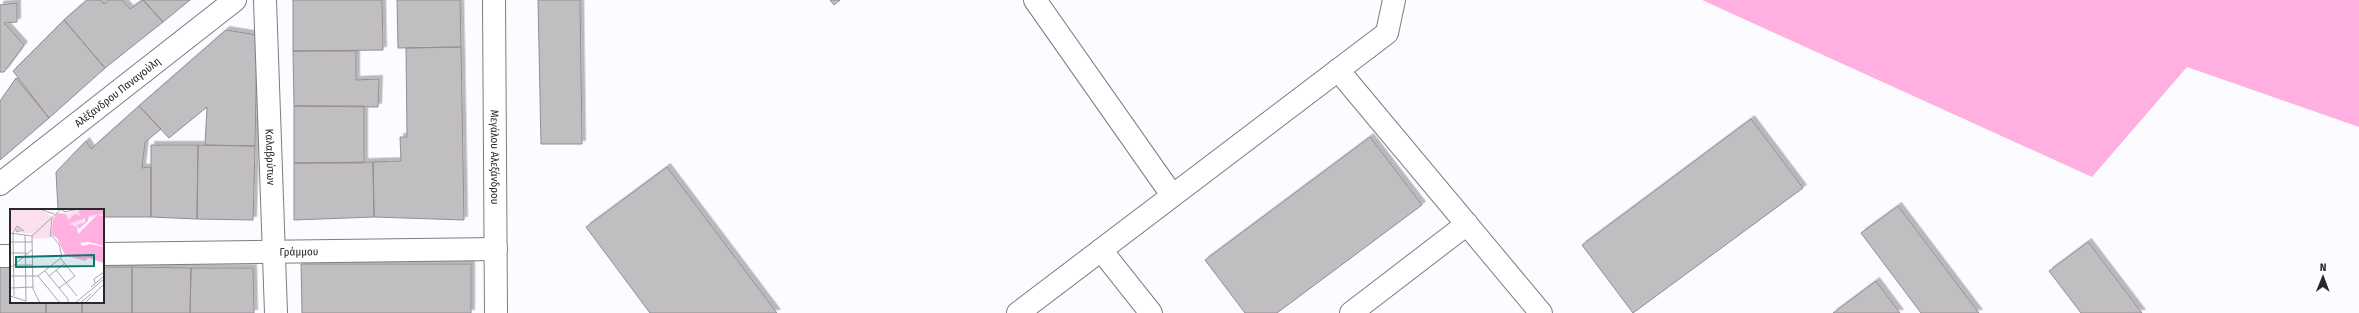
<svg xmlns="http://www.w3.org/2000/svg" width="2359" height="313" font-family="'Fira Sans Condensed',sans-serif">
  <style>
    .forest { fill: #ffb0e1 }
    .building { fill: #c1bec2; stroke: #928e92; filter: url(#shadow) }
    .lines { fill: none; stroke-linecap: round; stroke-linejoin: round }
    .minor-casing { stroke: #7e7c80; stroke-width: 24 }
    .minor { stroke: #fff; stroke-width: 22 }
    .labels { text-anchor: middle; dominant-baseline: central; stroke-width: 3; stroke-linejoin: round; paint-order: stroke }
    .street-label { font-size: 11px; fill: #29282a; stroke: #fff }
    .inset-road { fill: none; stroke: #a8a7aa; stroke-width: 1 }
    .view { fill: #0f766e; fill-opacity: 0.15; stroke: #0f766e; stroke-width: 2 }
    .inset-edge { fill: none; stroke: #29282a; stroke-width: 2 }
  </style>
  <defs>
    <filter id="shadow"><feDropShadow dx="3.5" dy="-3.5" stdDeviation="0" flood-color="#0004"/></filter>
  </defs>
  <rect width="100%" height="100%" fill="#fcfbff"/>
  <path class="forest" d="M1702 0H2359V127L2187 67 2092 177Z"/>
  <path class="building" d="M87 0H100L104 4 109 0H122L130 9 143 0 163 22 105 68 64 20Z
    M143 0H190L163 22Z
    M293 0H382L383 50 293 51Z
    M397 0H460L461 47 398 48Z
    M538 0H580L582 144H541Z
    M830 0H840L834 5Z
    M17 3V22L4 23 24 45 4 72H0V5Z
    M64 20 105 68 49 118 13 71Z
    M226 30 257 35 255 146 205 145 207 107 169 138 139 106Z
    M461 47 464 220 374 217 373 162 401 161 400 137H407L406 48Z
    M293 51H356V80L379 79 378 107 294 106Z
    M16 78 49 118 0 160V101Z
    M139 106 161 129 145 142 142 168 151 167V217H103V210H58L56 172 86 141 91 149Z
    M294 106H364V163H294Z
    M1751 119 1803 188 1633 313 1582 245Z
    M1370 137 1422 205 1277 313H1245L1205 260Z
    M151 145H198L197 219 151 217Z
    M198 145 255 146 253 220 197 219Z
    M373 162 374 217 294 220V163Z
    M667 167 777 313H650L586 227Z
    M1898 206 1979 313H1921L1861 233Z
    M2088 242 2142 313H2081L2049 271Z
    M0 264 11 265V302H46V313H0Z
    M301 264H471V313H302Z
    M103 267H132V313H82V302H103Z
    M132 267 191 268 190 313H132Z
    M191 268H253L254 313H190Z
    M1876 281 1900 313H1833Z
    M46 302H82V313H46Z"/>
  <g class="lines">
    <defs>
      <g id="minor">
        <path id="s1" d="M265 0 276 313"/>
        <path id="s2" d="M494 0 496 313"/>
        <path d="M1035 0 1172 195"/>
        <path d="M1338 70 1541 313"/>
        <path id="s3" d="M0 184 235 0"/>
        <path d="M1101 250 1151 313"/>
        <path id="s4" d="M103 254 496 249"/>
        <path d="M0 256H11"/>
        <path d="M1018 313 1387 33 1394 0"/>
        <path d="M1351 313 1467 224"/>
      </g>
    </defs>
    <use href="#minor" class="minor-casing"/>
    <use href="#minor" class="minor"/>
  </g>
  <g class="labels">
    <g class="street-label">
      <text stroke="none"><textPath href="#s3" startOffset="149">Αλέξανδρου Παναγούλη</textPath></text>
      <text stroke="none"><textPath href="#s1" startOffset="157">Καλαβρύτων</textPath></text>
      <text stroke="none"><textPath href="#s2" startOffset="157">Μεγάλου Αλεξάνδρου</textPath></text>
      <text stroke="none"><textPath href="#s4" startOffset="196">Γράμμου</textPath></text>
    </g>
  </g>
  <g transform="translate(10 209)">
    <rect width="94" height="94" fill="#fcfbff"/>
    <path d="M0 0H28L42 7 39 29 23 30 22 25 0 22ZM70 0H94V6L76 9 67 21 59 15 68 11 57 12 56 5Z" fill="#fbdfef"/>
    <path d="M74 0H92L94 6 90 5 79 7 78 12 69 20 67 16 75 13V9L59 15 67 18 68 25 87 6 94 7V37L78 33 71 34 68 28 72 37 80 35 94 38V54L78 49 75 52 55 46 47 29 41 25 43 10 47 4 56 5 58 11 65 5 71 7 68 2Z" fill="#ffb0e1"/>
    <path class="inset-road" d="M29 0 44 5M50 0 55 3 68 0M9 18 6 23 12 21M0 24 22 27M22 27 23 80 30 94M22 27 50 1M40 28 42 9M0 33H22M0 44H17M4 56H23M0 59 22 41M46 61 67 87M35 62 58 90V94M0 67H28L50 94M28 67 52 48 49 35 40 25M39 67 55 54M85 74 84 70 94 63M81 78 94 67M0 79 23 78M49 79 65 67 50 49M0 87 16 92 15 26M4 87 3 24 7 17 14 22M65 94 94 70M70 94 81 85M75 94 94 75"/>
    <path class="view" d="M84 46V57L6 58V48Z"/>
    <rect width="94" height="94" class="inset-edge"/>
  </g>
  <g transform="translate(2323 277) rotate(1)" stroke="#ffffff" stroke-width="3" paint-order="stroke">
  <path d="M0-3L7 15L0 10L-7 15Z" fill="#29282a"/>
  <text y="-6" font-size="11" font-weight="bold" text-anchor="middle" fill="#29282a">N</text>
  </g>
</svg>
